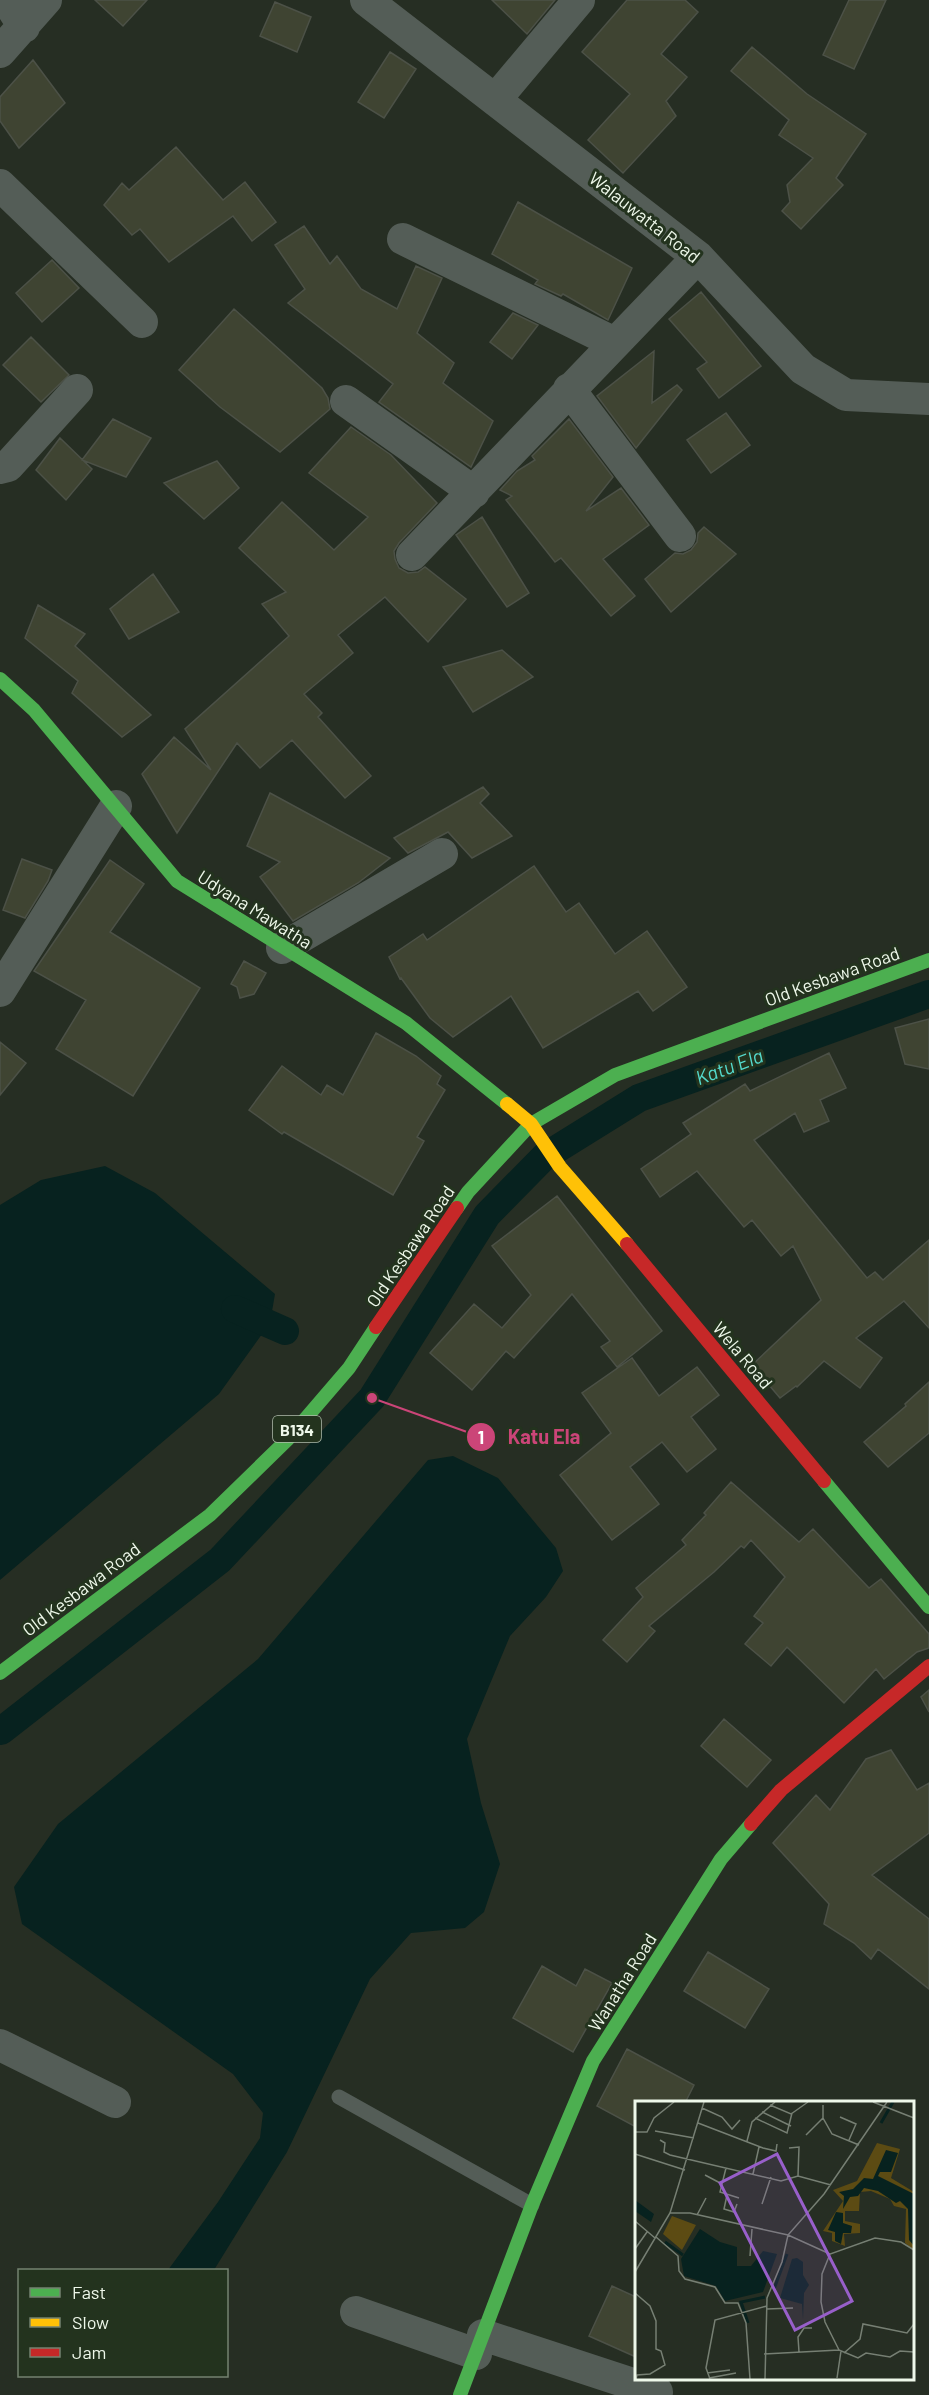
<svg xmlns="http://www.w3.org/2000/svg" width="929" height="2395" font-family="Barlow,sans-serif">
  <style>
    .water { fill: #07221f }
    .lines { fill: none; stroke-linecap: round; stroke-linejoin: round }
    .canal { stroke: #07221f; stroke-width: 28 }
    .building { fill: #3f4432; stroke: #4c5147; stroke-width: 1.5 }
    .lane { stroke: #545d57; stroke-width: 15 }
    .street { stroke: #545d57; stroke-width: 32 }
    .fast { stroke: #4caf50; stroke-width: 14 }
    .slow { stroke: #ffc107; stroke-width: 14 }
    .jam { stroke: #c62828; stroke-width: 14 }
    .labels { text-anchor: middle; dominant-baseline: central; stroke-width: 6; stroke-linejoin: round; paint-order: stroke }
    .shield { fill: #23331e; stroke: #b1bdad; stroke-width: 1.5 }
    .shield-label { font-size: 16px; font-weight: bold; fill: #eef8ea }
    .street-label { font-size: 18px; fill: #eef8ea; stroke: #23331e }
    .water-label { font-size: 20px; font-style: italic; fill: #54dacd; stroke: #23331e }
    .inset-river { fill: none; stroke: #07221f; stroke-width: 3 }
    .inset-road { fill: none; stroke: #767f73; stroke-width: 1.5 }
    .view { fill: #985fca; fill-opacity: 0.15; stroke: #985fca; stroke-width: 3 }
    .inset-edge { fill: none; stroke: #eef8ea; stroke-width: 3 }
    .leader { fill: none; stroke: #cb4578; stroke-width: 2 }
    .callout-dot { fill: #cb4578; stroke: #23331e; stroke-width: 2 }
    .mark-label { font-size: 18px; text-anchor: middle; font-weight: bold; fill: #fff }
    .callout-label { font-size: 20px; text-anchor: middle; font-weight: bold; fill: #cb4578; stroke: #23331e; stroke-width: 6; stroke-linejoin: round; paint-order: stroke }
  </style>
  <rect width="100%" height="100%" fill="#262e23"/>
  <path class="water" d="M105 1166 155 1193 275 1294 270 1323 219 1394 0 1580V1205L41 1180Z
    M453 1456 498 1478 556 1548 563 1571 546 1597 510 1636 467 1739 481 1803 500 1864 484 1912 465 1928 411 1933 370 1979 287 2152 214 2270H168L218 2202 260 2138 263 2113 233 2074 22 1924 14 1887 58 1824 258 1659 428 1460Z"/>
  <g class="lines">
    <path class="canal" d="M235 1309 285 1331
      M1 1731 220 1560 372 1398 487 1215 544 1157 639 1098 929 994"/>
  </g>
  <path class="building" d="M95 0H147L123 26Z
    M492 0H555L527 34Z
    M627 0H685L698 12 661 54 687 77 666 101 676 116 623 173 588 140 630 94 582 52Z
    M849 0H886L854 69 823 55Z
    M275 2 311 17 297 52 260 36Z
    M752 47 807 94 866 134 836 178 843 185 801 229 782 211 790 202 787 185 813 158 779 135 789 120 731 71Z
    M390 52 416 69 384 118 358 102Z
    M33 60 65 103 19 148 0 121V97Z
    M176 147 223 200 245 182 276 222 252 241 233 216 169 262 140 229 132 235 104 205 122 183 129 190Z
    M518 202 632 268 608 320 563 294 561 296 535 284 538 280 492 254Z
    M304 226 330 264 337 256 361 289 397 309 416 266 442 278 417 333 454 363 443 383 493 421 471 467 379 402 393 384 288 303 305 289 275 245Z
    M52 260 79 288 42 322 16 293Z
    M701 292 761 366 719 398 697 369 707 362 669 319Z
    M234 309 322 388 328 398 330 409 280 452 220 407 179 370Z
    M513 313 538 325 512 359 490 342Z
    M31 337 69 375 41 402 3 365Z
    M654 351 652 403 677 385 682 390 636 448 597 396Z
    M726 413 750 445 711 473 687 440Z
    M113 419 151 438 126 477 82 460Z
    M569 419 613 477 586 511 621 488 649 525 603 559 635 596 611 616 561 558 555 562 506 500 512 496 500 490 517 471 535 460 532 456Z
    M351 427 391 455 437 503 399 543 394 551 395 559 399 568 408 573 418 572 425 567 466 599 428 642 385 597 338 635 353 653 304 694 322 713 318 717 371 776 345 798 292 740 260 768 237 743 177 833 142 774 174 737 211 770 185 729 289 636 262 604 286 592 239 548 282 502 334 550 368 517 309 473Z
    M60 438 92 469 66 500 36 470Z
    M217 461 239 488 204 519 164 483Z
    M482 517 529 593 507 607 456 535Z
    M704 527 736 554 671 612 645 579 675 553 683 554 691 550 697 542 698 533Z
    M153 574 179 612 129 639 110 609Z
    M38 605 85 634 75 646 151 715 122 737 72 693 78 681 25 638Z
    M502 650 533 677 473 712 443 667Z
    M483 787 489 794 480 803 512 836 472 858 448 832 408 853 394 838Z
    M270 793 390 858 358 883 293 921 260 877 280 862 247 846Z
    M22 859 52 870 48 881 25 918 3 910Z
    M110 860 144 884 110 932 200 988 133 1096 56 1049 86 1000 34 971Z
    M534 866 566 912 579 903 615 954 647 931 687 987 653 1011 638 991 543 1048 511 996 453 1037 430 1018 401 978 400 979 389 957 423 934 427 940Z
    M244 961 266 973 254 994 240 998 237 987 231 984Z
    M929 1019V1069L905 1064 895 1028Z
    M376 1033 416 1056 441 1076 437 1084 445 1090 417 1137 424 1141 393 1195 284 1132 282 1134 249 1110 282 1066 321 1095 327 1085 343 1095Z
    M0 1042 26 1063 0 1095Z
    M829 1053 846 1088 820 1100 829 1121 804 1132 795 1113 754 1140 867 1278 875 1272 883 1280 929 1240V1328L904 1301 856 1338 882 1358 860 1388 824 1361 797 1387 796 1386 780 1398 752 1365 821 1300 793 1246 781 1256 752 1220 744 1227 697 1171 660 1197 641 1169 691 1134 683 1123 745 1084 750 1091Z
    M557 1196 662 1331 617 1367 601 1347 610 1341 572 1294 514 1358 506 1351 472 1390 430 1353 474 1304 502 1328 531 1295 492 1246Z
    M632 1358 659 1396 697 1367 719 1395 691 1417 716 1449 687 1472 662 1442 630 1467 659 1504 612 1540 560 1475 611 1433 582 1393Z
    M929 1382V1433L888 1467 864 1442 906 1406 905 1404Z
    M731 1482 799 1542 813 1529 869 1588 881 1579 929 1634V1648L917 1652 884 1679 876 1669 844 1703 787 1647 771 1666 745 1644 763 1623 754 1616 785 1577 751 1540 744 1548 741 1546 714 1572 649 1626 655 1631 627 1662 603 1640 643 1597 636 1588 686 1545 682 1540 706 1515 704 1513Z
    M929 1690V1712L921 1697Z
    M724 1719 771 1760 747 1787 701 1746Z
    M891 1750 917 1790 929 1783V1833L872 1875 929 1919V1989L878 1949 871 1959 854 1943 824 1924 829 1904 773 1843 816 1795 830 1810 866 1759Z
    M708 1952 769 1989 745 2028 684 1991Z
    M542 1966 576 1986 585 1969 612 1983 573 2052 513 2018Z
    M627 2049 694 2085 685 2103H636V2127L597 2106Z
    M612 2286 636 2297V2357L589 2336Z"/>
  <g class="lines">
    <path class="lane" d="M339 2097 532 2205"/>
    <path class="street" d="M7 0 24 27
      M366 0 698 257 803 369 846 395 929 399
      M0 52 46 0
      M495 100 579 0
      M0 185 142 322
      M403 239 615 343
      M569 389 680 536
      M346 401 474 492
      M0 468 8 466 77 390
      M412 555 698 257
      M282 948 442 854
      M0 991 116 806
      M0 2045 115 2102
      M356 2312 476 2354
      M483 2335 657 2392"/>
    <path class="fast" d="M0 679 34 710 177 881 406 1023 507 1104
      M457 1208 468 1192 531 1124 615 1075 929 960
      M824 1481 929 1607
      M0 1673 210 1515 288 1439 349 1368 376 1327
      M460 2395 532 2205 593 2061 721 1859 751 1824"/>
    <path class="slow" d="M507 1104 531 1124 560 1167 627 1244"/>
    <path class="jam" d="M627 1244 824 1481
      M376 1327 457 1208
      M751 1824 781 1790 929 1666"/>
  </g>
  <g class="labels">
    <rect class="shield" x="273" y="1416" width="48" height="26" rx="4.5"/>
    <g class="shield-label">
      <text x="297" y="1429">B134</text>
    </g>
    <g class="street-label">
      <text transform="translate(645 217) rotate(38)">Walauwatta Road</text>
      <text transform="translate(255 909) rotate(32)">Udyana Mawatha</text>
      <text transform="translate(832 976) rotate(-20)">Old Kesbawa Road</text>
      <text transform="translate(410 1246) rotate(-56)">Old Kesbawa Road</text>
      <text transform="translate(743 1355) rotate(50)">Wela Road</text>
      <text transform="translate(81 1589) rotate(-37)">Old Kesbawa Road</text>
      <text transform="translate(622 1982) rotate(-58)">Wanatha Road</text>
    </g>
    <g class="water-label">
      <text transform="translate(729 1066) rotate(-20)">Katu Ela</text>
    </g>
  </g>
  <g transform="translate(635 2101)">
    <rect width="279" height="279" fill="#262e23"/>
    <path d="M242 42 265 48 256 77 279 91V149L270 142 271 108 259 105 255 98 236 90 225 91 224 110H210V120L225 123V132L209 133 210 145 197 140V132L188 130 208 100 198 89 222 80ZM37 115 61 124 47 149 28 133Z" fill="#5c4b13"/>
    <path d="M251 49 263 52 256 71H245L243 75 279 93V145L274 139 273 108 265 100 261 102 243 90 229 87 223 95 215 96 208 108 209 95 204 91 218 88 229 77 238 78ZM0 99 19 113 16 121 0 110ZM201 111 208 112V122L217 125 216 132H208L206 143 200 140V131L193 129ZM65 128 85 141 102 146V165H116L128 150 142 153 128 191 90 200 81 185 49 175 46 158ZM162 157 168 161V174L174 184 169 192 168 218 167 203 145 197 157 158Z" fill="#07221f"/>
    <path class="inset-river" d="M246 22 258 1M30 141 48 154M139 188 152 153M113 222 106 201 130 196"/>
    <path class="inset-road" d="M238 1 279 17M135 4 156 13 173 1M188 4V17L197 33 224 44M67 7 87 16 97 28 105 19M127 11 156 25M205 16 221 23 214 39M120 17 152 32 157 12M63 22 128 47 141 50 142 43M20 30 59 37M0 31H12L19 17 39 1M171 34 188 17M25 39 30 42 29 51 35 54 146 80 163 75 196 84M112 40 117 21 140 1M154 47 164 46 163 75M0 53 50 69M91 67 85 91 104 97M118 73 124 46M70 74 87 83M92 94 89 108 99 111 102 103M127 103 136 76M35 112H55L153 134 195 153M62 114 71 97M0 120 20 137M21 136 43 155 44 170 50 178 80 186 90 202H103L111 222 115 278M0 148 12 131M115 155 117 128M0 171 35 112 69 1M0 192 15 205 21 220V248L26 250 30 264 15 273 2 274 1 278M132 208 158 207M204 249 190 221 186 201 187 173 195 153 240 137 266 141 279 149M164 251 163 236 169 227H177M209 252 225 238 228 223 272 232 279 223M129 253 204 249 223 257 231 252 255 256 265 250 279 251M72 272 95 269M74 277 101 272M202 277 206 250M75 278 71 267 80 219 132 205M130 278 132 197 147 161 153 134 189 93 252 1"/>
    <path class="view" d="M142 53 217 200 160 229 85 82Z"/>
    <rect width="279" height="279" class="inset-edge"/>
  </g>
  <path class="leader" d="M372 1398L481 1437"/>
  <g class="callout-dot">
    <circle cx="372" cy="1398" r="6"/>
    <circle cx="481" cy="1437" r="15"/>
  </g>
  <g class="mark-label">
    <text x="481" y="1444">1</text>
  </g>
  <g class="callout-label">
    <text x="544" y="1444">Katu Ela</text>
  </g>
  <rect x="18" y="2269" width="210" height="108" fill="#23331e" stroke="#748270" stroke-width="1.5"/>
  <rect x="30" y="2288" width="30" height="9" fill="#4caf50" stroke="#748270" stroke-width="1.5"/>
  <text x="72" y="2299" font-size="18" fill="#eef8ea">Fast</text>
  <rect x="30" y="2318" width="30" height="9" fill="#ffc107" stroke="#748270" stroke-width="1.5"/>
  <text x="72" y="2329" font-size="18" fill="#eef8ea">Slow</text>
  <rect x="30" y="2348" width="30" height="9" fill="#c62828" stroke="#748270" stroke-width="1.5"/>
  <text x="72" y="2359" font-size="18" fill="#eef8ea">Jam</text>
</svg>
